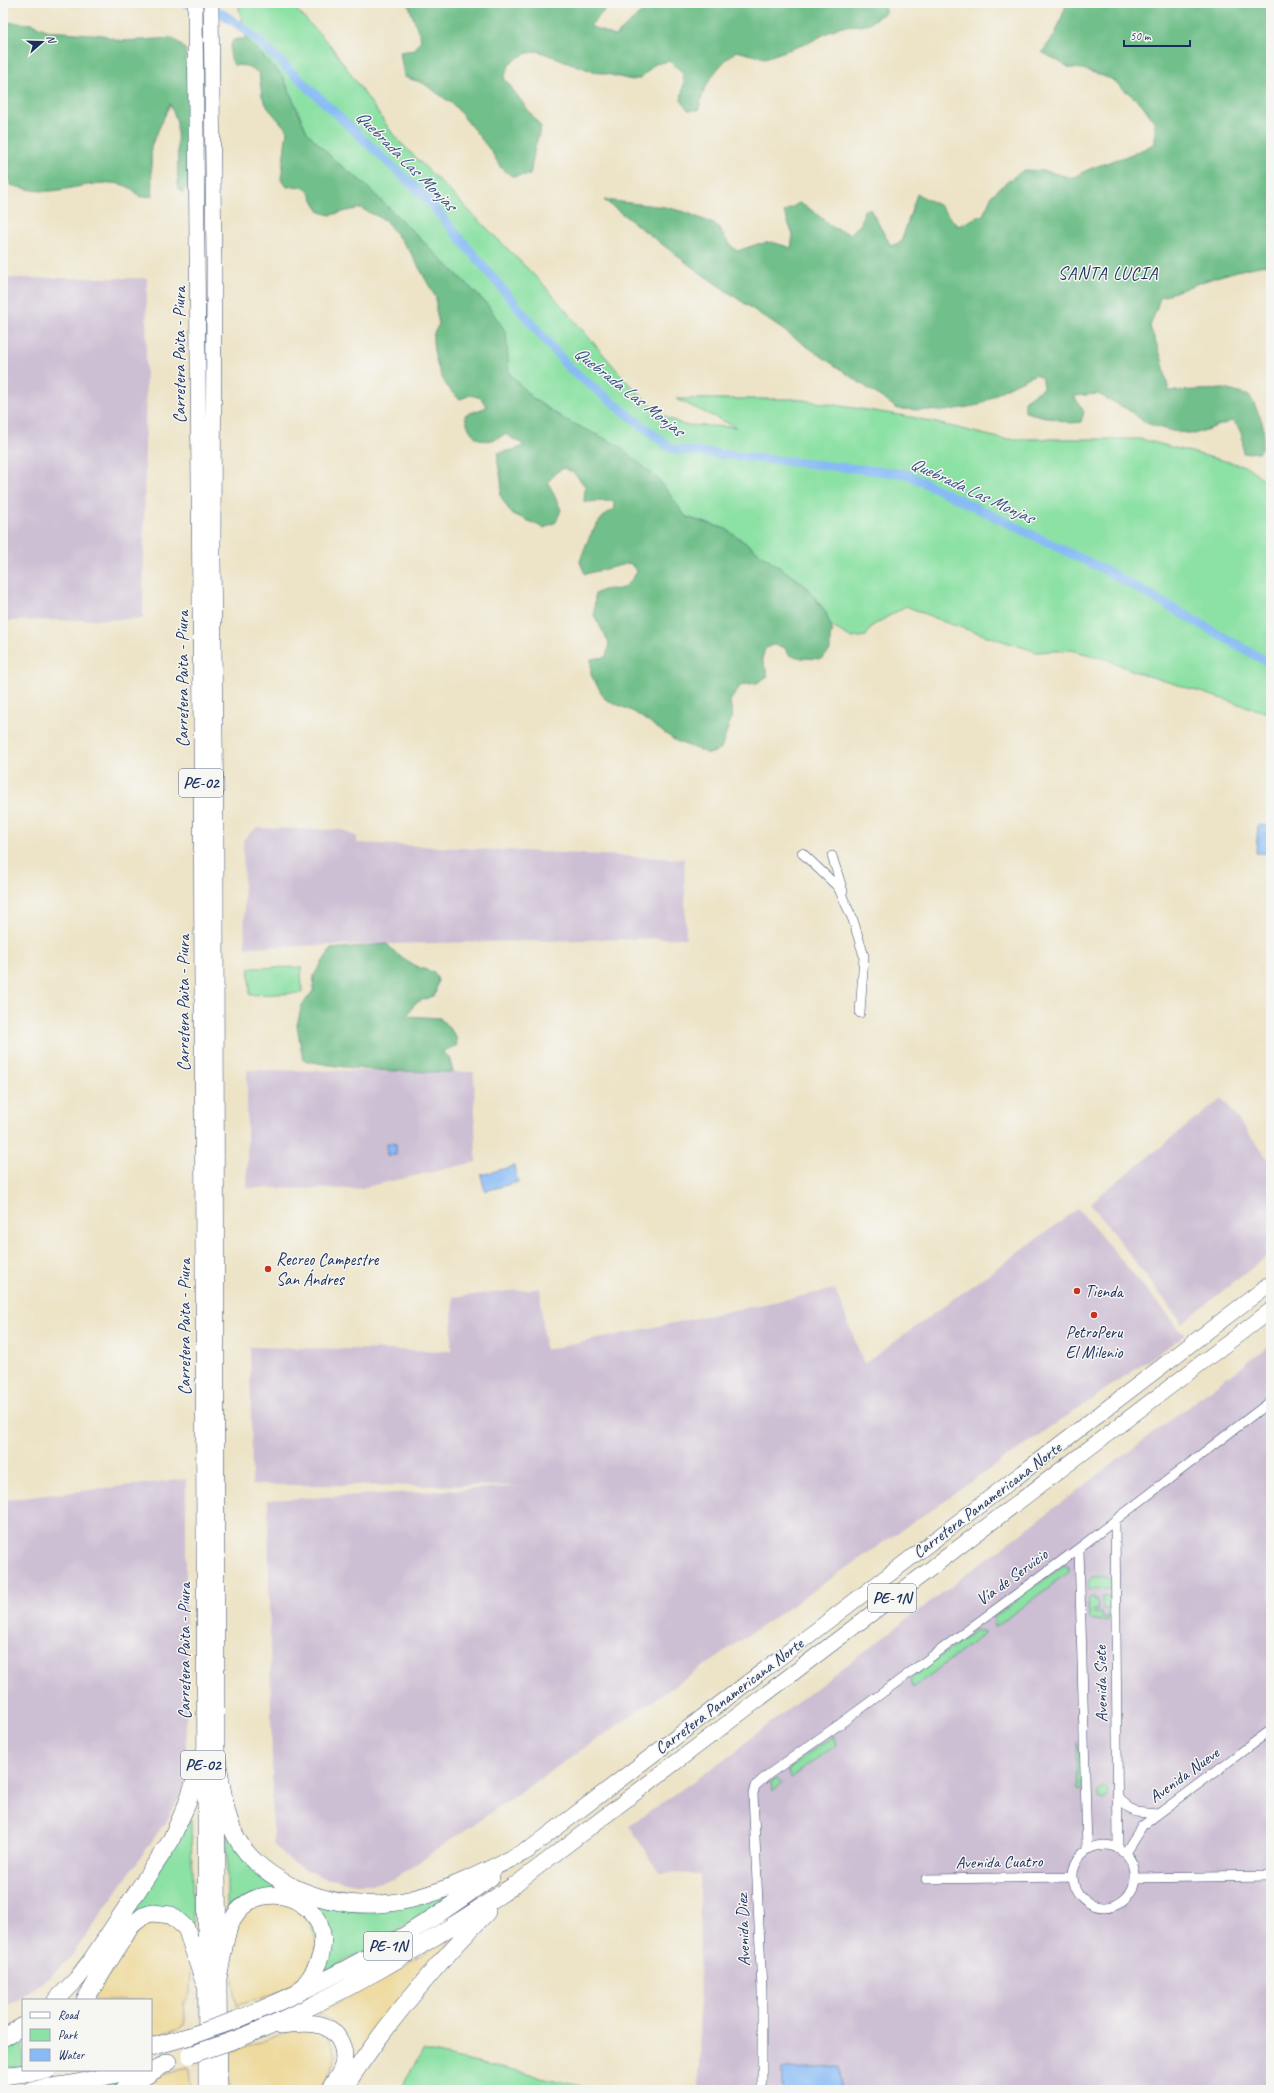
<svg xmlns="http://www.w3.org/2000/svg" width="1274" height="2093" font-family="Caveat,sans-serif">
  <style>
    .industrial { fill: #ccbed3 }
    .green { fill: #8ce1a4; stroke: #548881 }
    .forest { fill: #71bf8a; stroke: #467774 }
    .sand { fill: #eeda9e; stroke: #84847e }
    .water { fill: #88bbf5; stroke: #5275aa }
    .lines { fill: none; stroke-linecap: round; stroke-linejoin: round }
    .canal { stroke: #88bbf5; stroke-width: 9 }
    .minor-casing { stroke: #3a4a6e; stroke-width: 10 }
    .trunk-casing { stroke: #3a4a6e; stroke-width: 16 }
    .motorway-casing { stroke: #3a4a6e; stroke-width: 18 }
    .minor { stroke: #fff; stroke-width: 9 }
    .trunk { stroke: #fff; stroke-width: 15 }
    .motorway { stroke: #fff; stroke-width: 17 }
    .motorway-bridge-casing { stroke: #3a4a6e; stroke-width: 18; stroke-linecap: butt }
    .motorway-bridge { stroke: #fff; stroke-width: 17 }
    .poi-dot { fill: #c8321e; stroke: #f6f6f2; stroke-width: 1.5 }
    .labels { text-anchor: middle; dominant-baseline: central; stroke-width: 3; stroke-linejoin: round; paint-order: stroke }
    .shield { fill: #f6f6f2; stroke: #5d6b8a; stroke-width: 1 }
    .shield-label { font-size: 16px; font-weight: bold; fill: #1b2f5e }
    .street-label { font-size: 17px; fill: #1b2f5e; stroke: #f6f6f2 }
    .poi-label { font-size: 17px; fill: #1b2f5e; stroke: #f6f6f2; text-anchor: start }
    .water-label { font-size: 18px; font-style: italic; fill: #365284; stroke: #f6f6f2 }
    .neighbourhood-label { font-size: 18px; letter-spacing: 1px; fill: #1b2f5e; stroke: #f6f6f2 }
  </style>
  <rect width="100%" height="100%" fill="#f6f6f2"/>
  <filter id="ink" filterUnits="userSpaceOnUse"><feTurbulence type="fractalNoise" baseFrequency=".025" numOctaves="2"/><feDisplacementMap in="SourceGraphic" scale="8" xChannelSelector="R" yChannelSelector="G"/><feConvolveMatrix kernelMatrix="1 2 1 2 8 2 1 2 1" color-interpolation-filters="sRGB"/></filter>
  <filter id="wash" filterUnits="userSpaceOnUse"><feTurbulence type="fractalNoise" baseFrequency=".012" numOctaves="4" result="noise"/><feDisplacementMap in="SourceGraphic" scale="16" xChannelSelector="R" yChannelSelector="G"/><feGaussianBlur stdDeviation="0.9" result="paint"/><feColorMatrix in="noise" values="0 0 0 0 0 0 0 0 0 0 0 0 0 0 0 0 0 1.4 0 .05"/><feComposite in="paint" operator="in"/></filter>
  <g filter="url(#wash)">
    <rect width="100%" height="100%" fill="#ede4c7"/>
    <path class="industrial" d="M3 278H147L143 619 3 621Z
      M256 828 343 830 357 837V843L684 859 686 938 245 947 243 840Z
      M247 1070 474 1072 476 1162 357 1189 247 1188Z
      M1222 1098 1271 1163V1253L1182 1323 1090 1203Z
      M1078 1209 1185 1335 394 1879 372 1884H356L324 1878 295 1864 281 1853 273 1843 268 1500 527 1486 252 1485 250 1347 451 1351 453 1297 540 1288 545 1350 835 1289 864 1364Z
      M1271 1344V2090H699L700 1874 660 1873 629 1826 738 1750 745 1742Z
      M186 1479V1786L168 1818 69 1960 23 1997 3 2008V1500Z"/>
    <path class="green" d="M238 3H290L331 46 395 137 543 284 627 382 662 415 684 425 736 427 676 399H796L912 417 1003 439H1141L1248 467 1267 482 1271 489V714L1136 672 1106 659 1071 650 1037 652 944 622 906 606 872 626 866 636 852 638 831 626 823 608 807 587 726 529 686 517 660 481 532 398 509 373 506 354 486 303 362 182 335 161 307 132 283 77 246 38Z
      M301 967 302 993 250 995 249 968Z
      M1064 1565 1069 1567V1572L995 1627 994 1617Z
      M1106 1576 1110 1579 1111 1589 1088 1590V1582L1092 1577Z
      M1094 1597V1599H1097L1098 1609H1094V1613H1102V1617H1109L1110 1609H1103V1597H1111L1112 1616 1108 1620 1095 1621 1090 1619 1088 1598Z
      M976 1630 985 1633 913 1688 911 1678Z
      M833 1735 836 1745 791 1778 788 1769Z
      M1077 1741 1081 1757 1082 1791 1078 1790Z
      M777 1779 782 1784 772 1791 771 1782Z
      M1097.5 1793a5.5 5.5 0 1 1 11 0a5.5 5.5 0 1 1-11 0Z
      M191 1819 193 1927 188 1920 127 1918 189 1820Z
      M227 1827 290 1891 227 1921Z
      M456 1891 380 1943 315 1977 305 1897 326 1903Z
      M23 2031V2066L3 2069V2044Z
      M423 2051 599 2090H399Z
      M121 2082 111 2090H84Z"/>
    <path class="forest" d="M408 3H611L590 26 615 36 652 3H885V13L866 25 841 26 808 43 765 58 736 51C717 67 702 85 699 110H688L681 100 684 82 683 73 670 61 655 64 641 78 632 80 589 70 538 51 524 54 510 63 504 78 541 127 535 147 530 175 512 176 501 168 491 151 454 105 423 83 404 77 400 52 415 50 421 39Z
      M1067 3H1271V264C1232 270 1197 283 1160 298L1150 327 1161 356 1169 391 1225 389 1250 396C1260 417 1269 428 1260 452L1243 453C1243 440 1243 429 1232 421L1194 434 1172 431 1146 423 1127 409 1098 394 1074 396 1084 412 1081 422 1071 423 1025 412V400L1043 388 1042 378 1036 374 1003 390 979 405 945 411 898 409 696 270 604 200 665 207 688 213 718 226 726 240 737 251 758 244 772 242 791 248 793 235 784 212 799 203 810 209 834 228 850 234 861 224 864 210 870 209 891 246 901 242 917 194 939 205 958 226 983 215 992 195 1008 181 1024 170 1046 171 1072 178C1098 162 1129 159 1155 143V123L1142 104 1111 79 1083 69 1070 68 1042 52 1055 35Z
      M3 22 32 24 49 31 103 35 121 41 174 38 185 49 189 86 190 181 182 193 178 189 177 122 170 104 151 146 152 196 140 197C120 168 71 193 43 191 32 191 20 187 10 185L3 150Z
      M246 38 283 77 307 132 335 161 362 182 486 303 506 332 509 373 532 398 562 418 618 445 660 481 686 517 726 529 807 587 826 613 833 632 830 636V651L821 659 802 658 789 655 784 647 772 645 765 649 762 659 768 676 757 683 741 685 730 701 732 716 721 749 709 754 676 741 634 712 605 699 591 675V659L606 657 609 643 594 615 595 594C616 581 617 602 637 572L630 563 585 574 580 562C586 542 596 518 615 508L613 501 584 502 585 486 574 473 564 468 556 472 548 482 561 510 556 522 544 528 511 513 500 495C505 481 496 468 498 453 507 450 517 451 524 445L505 434C484 448 469 439 465 415L487 407 481 398 471 395 460 399C442 388 433 358 433 338 433 333 437 328 439 324L436 310V298L411 253 385 220 360 208 330 215 320 212C308 194 312 184 287 187L281 179 287 130 268 108 262 96 259 73 247 66 234 65C229 56 229 50 233 40Z
      M387 944C400 959 415 968 434 972L438 980 435 995 415 1003 407 1016 440 1018 456 1036 457 1045 442 1052 449 1057 453 1072C402 1072 353 1071 303 1060L297 1025 302 1005 313 991 314 975 331 949Z"/>
    <path class="sand" d="M283 1901 307 1914 318 1946C314 1954 311 1964 306 1972 295 1989 256 2001 237 2005L231 1971V1949L239 1921 252 1907Z
      M157 1923 165 1924 177 1930 183 1940 191 1969 190 1994 184 2003 185 2019 184 2025 177 2029 151 2037V2000H92L139 1930 146 1925Z
      M457 1933 336 2090 348 2062 332 2021 316 2014 390 1975Z
      M295 2029 325 2034C342 2058 335 2067 320 2090H230L228 2054Z
      M189 2067 191 2090H128L147 2080Z"/>
    <path class="water" d="M1258 825 1271 826V854L1256 853Z
      M387 1143 396 1144V1155H387Z
      M514 1166 518 1182 485 1191 481 1175Z
      M840 2067 841 2090H783V2069Z"/>
    <g class="lines">
      <path class="canal" d="M185 3 212 7 249 32 425 197 570 369 672 449 906 474 1107 571 1271 664"/>
    </g>
  </g>
  <g filter="url(#ink)">
    <g class="lines">
      <defs>
        <path id="minor" d="M802 853 838 887 853 920 864 956 860 1013
          M832 856 843 891
          M1115 1520 1118 1849
          M1079 1548 1087 1850
          M1118 1798 1135 1812 1158 1814
          M1073 1876a31 31 0 1 1 62 0a31 31 0 1 1-62 0Z
          M1125 1853 1142 1826 1271 1730
          M1135 1878 1271 1876
          M926 1879 1073 1877
          M762 2090V1991L753 1794 755 1786 769 1774 840 1724 1079 1548 1271 1401"/>
        <path id="trunk" d="M195 3 201 726 206 2090
          M211 3 214 262 213 557 216 821 217 1759 220 2090
          M528 1850 1271 1283
          M513 1886 1271 1310"/>
        <path id="motorway" d="M217 1759C222 1784 224 1812 235 1835 247 1859 269 1875 293 1887 380 1928 451 1889 528 1850
          M219 1974C223 1956 224 1936 232 1920 264 1862 368 1915 300 1990
          M56 2000 77 1979 92 1959 170 1842 187 1804 203 1755
          M85 2000 131 1926 143 1916 152 1913 171 1915 186 1928 204 1982
          M236 2020C328 1983 411 1937 491 1877
          M281 2025C292 2024 304 2022 316 2024 336 2027 347 2046 343 2065 341 2074 334 2082 329 2090
          M3 2038 23 2026
          M237 2039C336 2000 425 1945 513 1886
          M151 2047 190 2036
          M3 2076 48 2070
          M31 2090 72 2084 135 2070
          M123 2090 168 2062
          M343 2090C384 2025 434 1967 487 1912"/>
      </defs>
      <use href="#minor" class="minor-casing"/>
      <use href="#trunk" class="trunk-casing"/>
      <use href="#motorway" class="motorway-casing"/>
      <use href="#minor" class="minor"/>
      <use href="#trunk" class="trunk"/>
      <use href="#motorway" class="motorway"/>
      <defs>
        <path id="motorway-bridge" d="M190 2036 236 2020
          M190 2055 237 2039"/>
      </defs>
      <use href="#motorway-bridge" class="motorway-bridge-casing"/>
      <use href="#motorway-bridge" class="motorway-bridge"/>
    </g>
  </g>
  <g class="poi-dot">
    <circle cx="268" cy="1269" r="4"/>
    <circle cx="1077" cy="1291" r="4"/>
    <circle cx="1094" cy="1315" r="4"/>
  </g>
  <g class="labels">
    <g class="shield">
      <rect x="179" y="769" width="44" height="28" rx="3"/>
      <rect x="868" y="1584" width="48" height="28" rx="3"/>
      <rect x="181" y="1751" width="44" height="28" rx="3"/>
      <rect x="364" y="1932" width="48" height="28" rx="3"/>
    </g>
    <g class="shield-label">
      <text x="201" y="783">PE-02</text>
      <text x="892" y="1598">PE-1N</text>
      <text x="203" y="1765">PE-02</text>
      <text x="388" y="1946">PE-1N</text>
    </g>
    <g class="street-label">
      <text transform="translate(179 355) rotate(-90)">Carretera Paita - Piura</text>
      <text transform="translate(182 679) rotate(-90)">Carretera Paita - Piura</text>
      <text transform="translate(183 1003) rotate(-90)">Carretera Paita - Piura</text>
      <text transform="translate(184 1327) rotate(-90)">Carretera Paita - Piura</text>
      <text transform="translate(987 1500) rotate(-37)">Carretera Panamericana Norte</text>
      <text transform="translate(1012 1577) rotate(-36)">Vía de Servicio</text>
      <text transform="translate(184 1651) rotate(-90)">Carretera Paita - Piura</text>
      <text transform="translate(1101 1684) rotate(-91)">Avenida Siete</text>
      <text transform="translate(729 1696) rotate(-37)">Carretera Panamericana Norte</text>
      <text transform="translate(1184 1775) rotate(-36)">Avenida Nueve</text>
      <text transform="translate(999 1862) rotate(-1)">Avenida Cuatro</text>
      <text transform="translate(743 1930) rotate(-92)">Avenida Diez</text>
    </g>
    <g class="poi-label">
      <text x="276" y="1259">Recreo Campestre<tspan x="276" dy="20">San Ándres</tspan></text>
      <text x="1085" y="1291">Tienda</text>
      <text x="1094" y="1332" text-anchor="middle">PetroPeru<tspan x="1094" dy="20">El Milenio</tspan></text>
    </g>
    <g class="water-label">
      <text transform="translate(406 160) rotate(45)">Quebrada Las Monjas</text>
      <text transform="translate(629 391) rotate(38)">Quebrada Las Monjas</text>
      <text transform="translate(972 490) rotate(25)">Quebrada Las Monjas</text>
    </g>
    <g class="neighbourhood-label">
      <text x="1108" y="273">SANTA LUCIA</text>
    </g>
  </g>
  <rect width="1274" height="2093" fill="none" stroke="#f6f6f2" stroke-width="16"/>
  <rect x="22" y="1999" width="130" height="72" fill="#f6f6f2" stroke="#9ea6b7"/>
  <rect x="30" y="2012" width="20" height="6" fill="#ffffff" stroke="#9ea6b7"/>
  <text x="58" y="2019" font-size="12" fill="#1b2f5e">Road</text>
  <rect x="30" y="2029" width="20" height="12" fill="#8ce1a4" stroke="#9ea6b7"/>
  <text x="58" y="2039" font-size="12" fill="#1b2f5e">Park</text>
  <rect x="30" y="2049" width="20" height="12" fill="#88bbf5" stroke="#9ea6b7"/>
  <text x="58" y="2059" font-size="12" fill="#1b2f5e">Water</text>
  <g transform="translate(42 42) rotate(70)" stroke="#f6f6f2" stroke-width="3" paint-order="stroke">
  <path d="M0-3L7 15L0 10L-7 15Z" fill="#1b2f5e"/>
  <text y="-6" font-size="11" font-weight="bold" text-anchor="middle" fill="#1b2f5e">N</text>
  </g>
  <path d="M1124 40v6h66v-6" fill="none" stroke="#1b2f5e" stroke-width="2"/>
  <text x="1130" y="40" font-size="12" fill="#1b2f5e" stroke="#f6f6f2" stroke-width="3" paint-order="stroke">50 m</text>
</svg>
